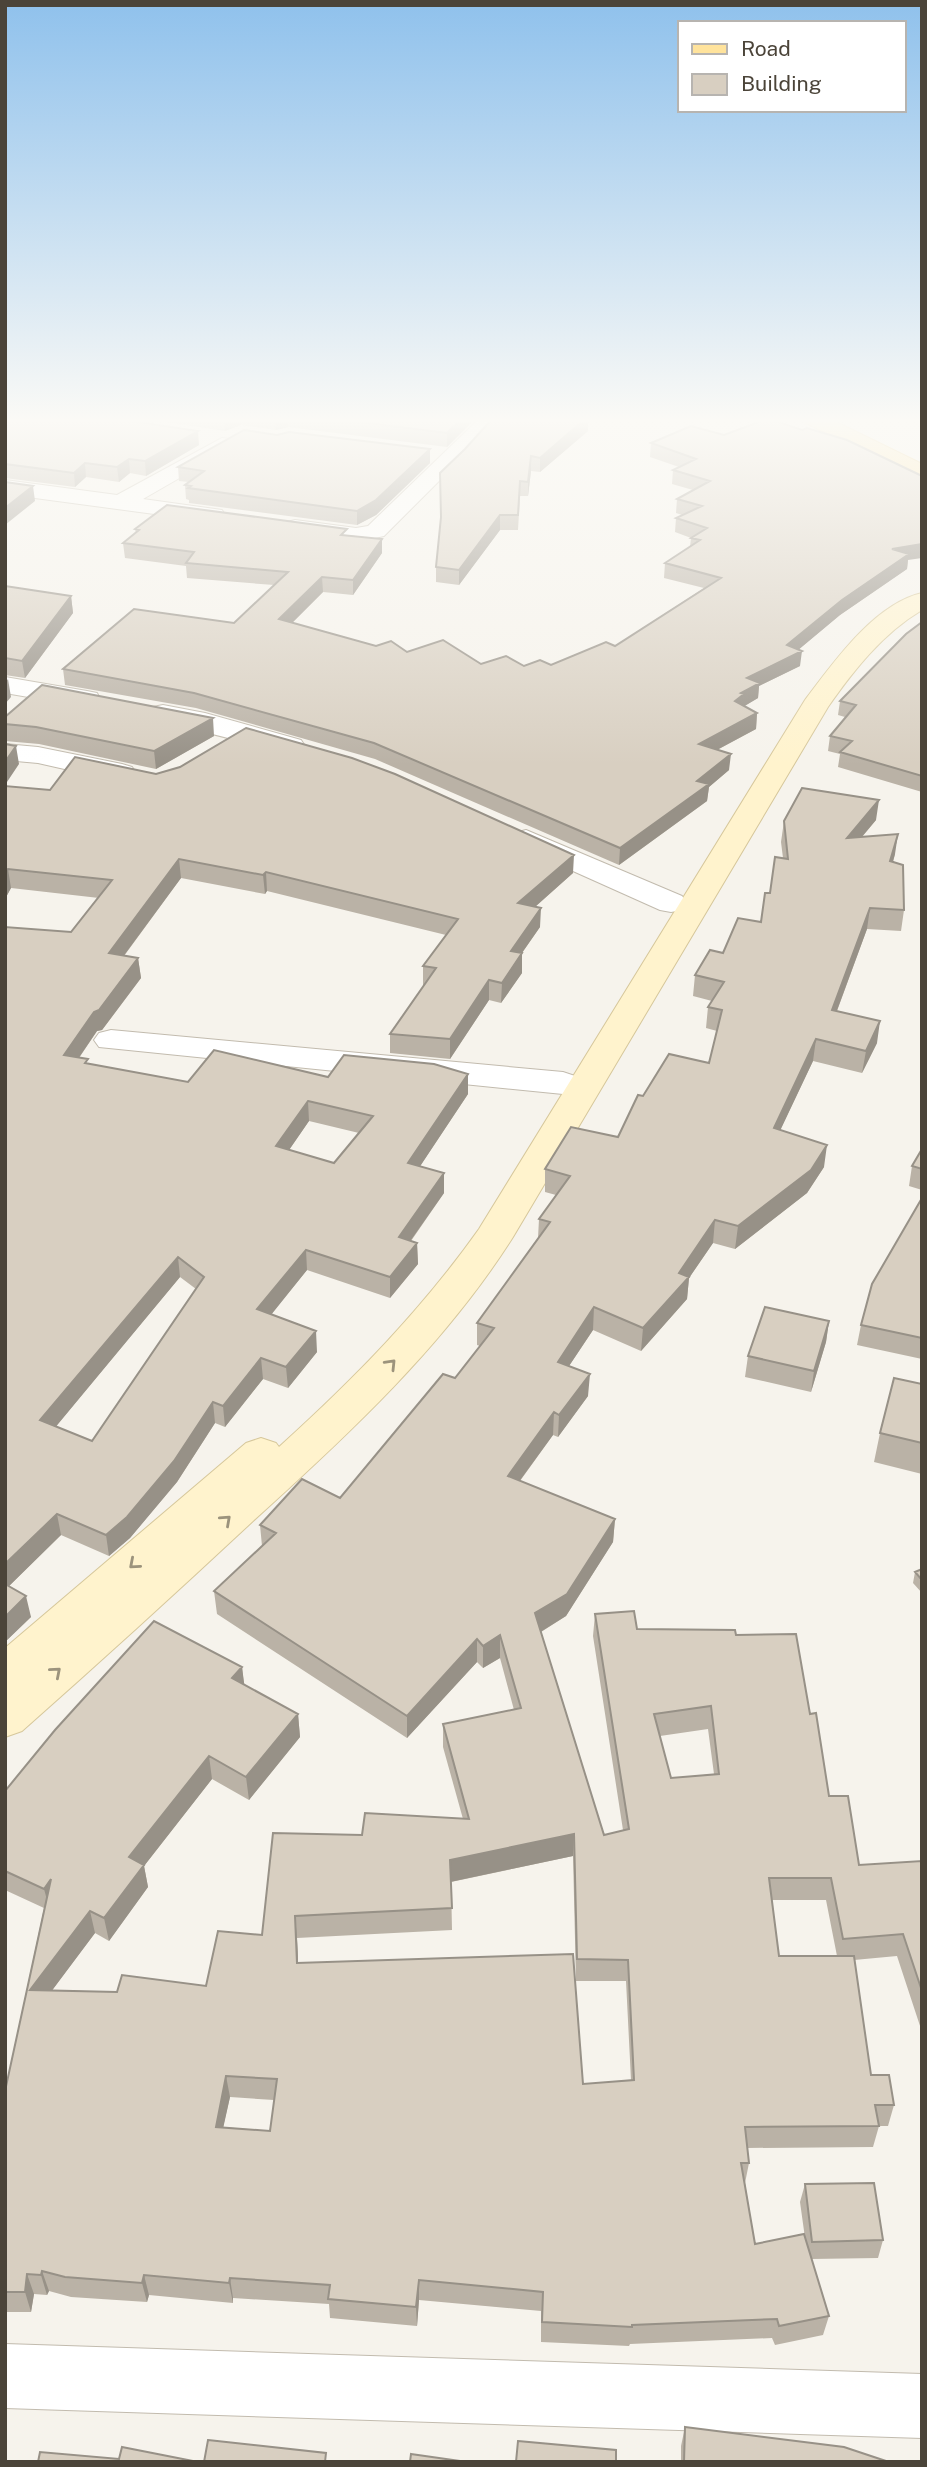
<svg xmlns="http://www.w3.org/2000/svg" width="927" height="2467" font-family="'Public Sans',sans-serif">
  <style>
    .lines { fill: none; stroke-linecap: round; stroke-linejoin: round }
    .minor-casing { stroke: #c2bbae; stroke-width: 2 }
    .tertiary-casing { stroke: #c2bbae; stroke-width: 2 }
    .secondary-casing { stroke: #d6c79b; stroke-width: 2 }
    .primary-casing { stroke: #e6c16a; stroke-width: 2 }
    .minor { fill: #fff; fill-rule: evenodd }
    .tertiary { fill: #fff; fill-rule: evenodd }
    .secondary { fill: #fff3cd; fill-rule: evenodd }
    .primary { fill: #ffe39c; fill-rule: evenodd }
    .wall { fill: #bab2a6; fill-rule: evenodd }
    .shaded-wall { fill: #979187 }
    .building { fill: #d8cfc1; stroke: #979187; stroke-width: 2; fill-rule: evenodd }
    .oneway { stroke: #9c937c }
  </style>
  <rect width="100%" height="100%" fill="#f6f3ec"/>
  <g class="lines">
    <defs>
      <path id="minor" d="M479 419H501L384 536 356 542 295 534 287 532 283 527 287 522 295 520 356 528 368 526Z
        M222 438 230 439 233 444 230 449 143 499 222 510 225 515 222 520 214 522 5 494V480L117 495Z
        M5 677 87 691 97 693 100 699 97 705 87 707 5 693Z
        M163 705 205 713 301 740 305 746 301 752 291 754 153 719 149 713 153 707Z
        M5 744 38 747 122 764 132 767 136 773 132 779 122 782 38 763 5 760Z
        M526 830 682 896 687 903 682 910 671 912 660 910 515 845 511 839 515 833Z
        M111 1030 563 1072 575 1076 581 1083 575 1090 563 1094 99 1047 94 1040 99 1033Z"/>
      <path id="tertiary" d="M5 2344 922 2374V2438L5 2408Z"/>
      <path id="secondary" d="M922 593V610C882 634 854 670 828 707L513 1237C444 1346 348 1435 253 1521 177 1592 100 1662 22 1731L5 1737V1648L246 1443 261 1438 276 1443 279 1447C353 1380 421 1311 479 1229L805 700C833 663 874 604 922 593Z"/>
      <path id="primary" d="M803 419H830L922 464V480L806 423Z"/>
    </defs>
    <use href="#minor" class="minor-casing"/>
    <use href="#tertiary" class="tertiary-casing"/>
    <use href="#secondary" class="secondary-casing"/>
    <use href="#primary" class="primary-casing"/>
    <use href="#minor" class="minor"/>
    <use href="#tertiary" class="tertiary"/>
    <use href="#secondary" class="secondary"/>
    <use href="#primary" class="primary"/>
  </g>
  <path class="wall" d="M5 419 199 445 146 476 130 473 119 482 86 477 75 487 5 478Z
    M146 419H475L447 447 288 427 276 430 241 425 225 431Z
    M492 419H588V431L540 472 531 471 528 496H520L518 530H500L459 585 436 582V567L465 449Z
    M691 426 908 560 907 569 840 615 799 649 800 666 759 686 758 698 744 706 757 713 756 729 717 750 729 770 709 787 707 801 619 865 375 759 196 708 65 685 63 669 234 623 274 585 187 578 186 566 125 558 123 543 136 533 135 529 347 535 382 539V553L353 595 323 592 292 623 376 646 481 664 524 666 551 665 615 646 704 588 664 578 665 563 690 547 691 538 675 532 676 518 682 515 676 513 677 499 693 490 672 484 673 470 679 467 650 457 651 443Z
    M277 435 430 463 376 515 357 525 189 503V500L186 499 185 485 189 482 179 481 178 467Z
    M5 586 71 596 73 613 25 678 5 675Z
    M922 622V792L838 767 840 754 828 751 830 736 845 717 838 715 840 701Z
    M5 717 214 736 156 769 39 744 5 741Z
    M5 786 573 873 535 907 540 927 522 953V973L501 1003 489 1000 450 1059 390 1053V1034L424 985H423V966L446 935 267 891 265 894 181 878 124 956 138 958 141 978 102 1030 97 1031 79 1058 88 1064 188 1082 468 1074V1094L420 1166 444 1173V1193L411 1241 417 1243 418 1264 390 1298 307 1270 271 1314 317 1352 288 1388 263 1379 225 1427 215 1423 177 1482 130 1538 109 1556 61 1535 9 1586 31 1617 5 1642V927L71 932 99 898 11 888 5 899ZM309 1121 359 1133 334 1163 289 1150ZM180 1277 196 1289 92 1441 56 1426Z
    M876 820 862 837 895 854 893 862 904 910 901 931 867 929 837 1011 877 1043 862 1073 813 1061 780 1130 824 1167 807 1193 735 1249 713 1243 689 1278 687 1299 641 1351 593 1330 569 1366 588 1396 558 1437 553 1435 520 1481 615 1519 613 1542 566 1616 541 1632 604 1835 623 1830 593 1636 595 1614 637 1629 736 1635 810 1714 829 1796 859 1865 922 1861V2032L897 1956 854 1960 871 2075 894 2105 888 2126H879L873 2147 747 2148 749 2163 745 2183 755 2244 805 2238 800 2202 805 2184 883 2240 878 2258 811 2259 829 2316 823 2335 775 2345 772 2338 630 2344 629 2346 541 2342V2311L419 2300 417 2326 330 2318 329 2304 233 2298V2303L149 2295 147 2302 71 2297 49 2291 47 2295 34 2294 31 2312H5V2091L44 1908 5 1890V1791L242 1667 244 1685 298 1714 300 1737 249 1800 212 1779 144 1866 148 1887 109 1941 95 1933 52 1990 117 1992 206 1986 262 1935 362 1835 463 1819 443 1747V1724L514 1710 500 1658 483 1668 477 1662 407 1738 217 1614 214 1591 262 1546 260 1525 340 1498 455 1378 480 1346 477 1345V1323L538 1238 539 1219 556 1195 545 1192V1169L618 1137 643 1096 709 1063 717 1031 706 1028 708 1007 712 1001 693 996 695 975 761 922 783 858 781 842 784 821ZM708 1729 714 1774 671 1778 660 1736ZM573 1856 576 1981H626L631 2080 583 2084 298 1963 297 1938 452 1930 451 1882ZM772 1900H826L837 1956H779ZM230 2097 274 2100 270 2131 223 2127Z
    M922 1149V1190L909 1186 912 1166Z
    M922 1198V1359L857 1345 861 1325Z
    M829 1321 826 1342 811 1392 745 1377 748 1356Z
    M922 1384V1474L874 1462 880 1433Z
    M922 1569V1593L913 1583 915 1572Z
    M685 2427 889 2462H681V2446Z"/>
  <path class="shaded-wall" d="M224 419H241V425L225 431Z
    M275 419H288V427L276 430Z
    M461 419H475L447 447V433Z
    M585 419H588V431L540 472V458Z
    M198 431 199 445 146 476 145 461Z
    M430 449V463L376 515 357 525V511Z
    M531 456V471L528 496V482Z
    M129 459 130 473 119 482 117 467Z
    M85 463 86 477 75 487 74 473Z
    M33 486 35 501 5 525V508Z
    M500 515V530L459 585V570Z
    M382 539V553L353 595V580Z
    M922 544V558L908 560 907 569 840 615 791 656 802 651 800 666 759 686 758 698 743 707 735 701 747 678 787 645 892 549Z
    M322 577 323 592 280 635 279 619Z
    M71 596 73 613 25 678 22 661Z
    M8 679 11 697 5 704V683Z
    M757 713 756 729 698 760 699 744Z
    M213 718 214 736 156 769 154 751Z
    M16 746 19 764 5 785V762Z
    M731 754 729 770 709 787 707 801 619 865 620 848 697 781Z
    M879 800 876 820 844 858 847 838Z
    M898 834 895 854 887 882 890 861Z
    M574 855 573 873 518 922V903Z
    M179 859 181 878 111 973 109 953Z
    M8 869 11 888 5 899V874Z
    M266 872 267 891 265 894 263 875Z
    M541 908 540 927 510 970 511 951Z
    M870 908 867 929 829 1032 832 1010Z
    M522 953V973L501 1003 502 983Z
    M138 958 141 978 102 1030 97 1031 67 1075 64 1055 94 1012Z
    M489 980V1000L450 1059V1039Z
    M880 1021 877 1043 862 1073 866 1051Z
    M816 1039 813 1061 771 1150 774 1128Z
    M468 1074V1094L409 1183 408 1163Z
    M308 1101 309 1121 278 1166 276 1146Z
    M827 1145 824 1167 807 1193 735 1249 738 1226Z
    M444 1173V1193L399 1257V1237Z
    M715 1220 713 1243 689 1278 687 1299 641 1351 643 1328 679 1273Z
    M417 1243 418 1264 390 1298V1277Z
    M306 1250 307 1270 259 1330 257 1309Z
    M178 1257 180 1277 44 1441 40 1420Z
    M594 1307 593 1330 557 1384 558 1362Z
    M829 1321 826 1342 811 1392 814 1371Z
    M316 1331 317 1352 288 1388 286 1367Z
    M261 1358 263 1379 225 1427 223 1406Z
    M590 1374 588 1396 558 1437 559 1415Z
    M213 1402 215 1423 177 1482 130 1538 109 1556 106 1535Z
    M554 1412 553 1435 507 1498 508 1476Z
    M57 1514 61 1535 5 1590V1564Z
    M615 1519 613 1542 566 1616 534 1636 535 1613Z
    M26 1596 31 1617 5 1642V1617Z
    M500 1635V1658L483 1668V1646Z
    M477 1639V1662L407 1738V1716Z
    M242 1667 245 1690 232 1678Z
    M298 1714 300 1737 249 1800 246 1777Z
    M209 1756 212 1779 144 1866 148 1887 109 1941 104 1918 129 1857Z
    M574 1834 573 1856 450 1882V1860Z
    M51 1879 50 1911 44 1889Z
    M90 1911 95 1933 36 2012 30 1990Z
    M295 1916 297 1938 299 1985 297 1963Z
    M226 2076 230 2097 219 2147 216 2127Z
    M42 2271 49 2291 47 2295 41 2275Z
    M27 2274 34 2294 31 2312 25 2292Z
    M144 2275 149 2295 147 2302 142 2283Z
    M230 2278 233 2298V2303L229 2283Z
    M419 2280V2300L417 2326 416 2307Z"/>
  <path class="building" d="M5 419H118L198 431 145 461 129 459 117 467 85 463 74 473 5 464Z
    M335 419H461L447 433Z
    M492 419H585L540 458 531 456 528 482 520 481 518 515H500L459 570 436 567 441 517 440 473 465 449Z
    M767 419H770L802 430 807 428 847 440 922 476V544L892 549 909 554 842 600 787 645 802 651 747 678 760 683 741 693 744 694 735 701 757 713 699 744 731 754 697 781 709 784 620 848 374 743 194 693 63 669 134 609 234 623 288 572 186 563 194 552 123 543 139 530 135 529 167 505 347 529 341 535 382 539 353 580 322 577 279 619 376 646 391 641 407 652 443 640 481 664 506 656 524 666 540 660 551 665 606 642 615 646 721 578 665 563 700 540 691 538 707 528 676 518 702 506 677 499 710 481 673 470 696 459 651 443 691 426 724 435Z
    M244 430 277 435 289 432 430 449 376 500 357 511 188 488 191 486 185 485 204 471 178 467Z
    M5 482 33 486 5 508Z
    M5 586 71 596 22 661 5 658Z
    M922 622V776L840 752 852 741 830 736 856 705 840 701 906 634Z
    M42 685 213 718 154 751 36 727 5 724V717Z
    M246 728 352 758 395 774 574 855 518 903 541 908 511 951 522 953 502 983 489 980 450 1039 390 1034 436 968 423 966 458 919 266 872 263 875 179 859 109 953 138 958 99 1010 94 1012 64 1055 88 1059 85 1063 188 1082 214 1050 328 1077 344 1055 434 1064 468 1074 408 1163 444 1173 399 1237 417 1243 390 1277 306 1250 257 1309 316 1331 286 1367 261 1358 223 1406 213 1402 174 1461 127 1517 106 1535 57 1514 5 1564V927L71 932 112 880 8 869 5 874V786L50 790 75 757 156 774 180 767ZM308 1101 373 1116 334 1163 276 1146ZM178 1257 204 1277 92 1441 40 1420Z
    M5 744 16 746 5 762Z
    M802 788 879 800 847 838 898 834 890 861 903 865 904 910 870 908 832 1010 880 1021 866 1051 816 1039 774 1128 827 1145 811 1170 738 1226 715 1220 679 1273 689 1277 643 1328 594 1307 558 1362 590 1374 559 1415 554 1412 508 1476 615 1519 567 1594 535 1613 604 1835 629 1829 595 1614 634 1611 637 1629 735 1630 736 1635 796 1634 810 1714 816 1713 829 1796H848L859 1865 922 1861V1991L903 1934 843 1939 831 1878H769L779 1956H854L871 2075H889L894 2105H875L879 2126 745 2127 749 2163H741L755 2244 804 2234 829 2316 779 2326 777 2319 632 2325V2327L542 2322 543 2292 419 2280 416 2307 328 2299 330 2285 230 2278 229 2283 144 2275 142 2283 65 2277 42 2271 41 2275 27 2274 25 2292H5V2091L51 1879 44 1889 5 1871V1791L55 1730 154 1621 242 1667 232 1678 298 1714 246 1777 209 1756 129 1857 144 1865 104 1918 90 1911 30 1990 117 1992 122 1975 206 1986 218 1931 262 1935 273 1833 362 1835 365 1813 469 1819 443 1724 521 1708 500 1635 483 1646 477 1639 407 1716 214 1591 276 1533 260 1525 302 1479 340 1498 443 1374 455 1378 494 1328 477 1323 550 1222 539 1219 570 1176 545 1169 571 1127 618 1137 638 1095 643 1096 669 1054 709 1063 722 1010 708 1007 724 982 695 975 710 950 723 953 738 918 761 922 765 893H770L775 857 788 859 784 821ZM711 1706 719 1774 671 1778 654 1714ZM574 1834 577 1959 628 1960 634 2080 583 2084 573 1954 297 1963 295 1916 452 1908 450 1860ZM226 2076 277 2079 270 2131 216 2127Z
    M922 1149V1169L912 1166Z
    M922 1198V1338L861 1325 872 1284Z
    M765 1307 829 1321 814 1371 748 1356Z
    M894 1378 922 1384V1443L880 1433Z
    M922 1569V1580L915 1572Z
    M5 1584 26 1596 5 1617Z
    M874 2183 883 2240 812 2242 805 2184Z
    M685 2427 844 2447 889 2462H684Z
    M208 2440 326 2453 325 2462H204Z
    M518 2441 616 2450V2462H516Z
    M122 2447 198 2462H38L40 2452 119 2459Z
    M411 2454 467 2462H410Z"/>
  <defs><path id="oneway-chevron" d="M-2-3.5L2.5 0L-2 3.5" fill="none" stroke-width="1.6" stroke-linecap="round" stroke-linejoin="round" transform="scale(1.75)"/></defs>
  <g class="oneway">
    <use href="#oneway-chevron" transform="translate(391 1364) rotate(-46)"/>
    <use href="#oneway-chevron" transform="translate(226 1520) rotate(-42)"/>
    <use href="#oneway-chevron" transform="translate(134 1564) rotate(139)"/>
    <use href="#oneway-chevron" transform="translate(56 1672) rotate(-41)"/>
  </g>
  <linearGradient id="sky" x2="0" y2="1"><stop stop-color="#8fc1ec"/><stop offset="0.55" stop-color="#fbfaf6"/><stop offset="1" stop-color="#fbfaf6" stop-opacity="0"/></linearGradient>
  <rect width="927" height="765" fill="url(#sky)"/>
  <rect width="927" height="2467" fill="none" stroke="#4b4439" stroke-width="14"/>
  <rect x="678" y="21" width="228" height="91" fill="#ffffff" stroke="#b7b4b0" stroke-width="2"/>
  <rect x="692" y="44" width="35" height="10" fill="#ffe39c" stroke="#b7b4b0" stroke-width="2"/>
  <text x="741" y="56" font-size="21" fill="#4b4439">Road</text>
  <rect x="692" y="74" width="35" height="21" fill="#d8cfc1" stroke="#b7b4b0" stroke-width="2"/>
  <text x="741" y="91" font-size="21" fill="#4b4439">Building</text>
</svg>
